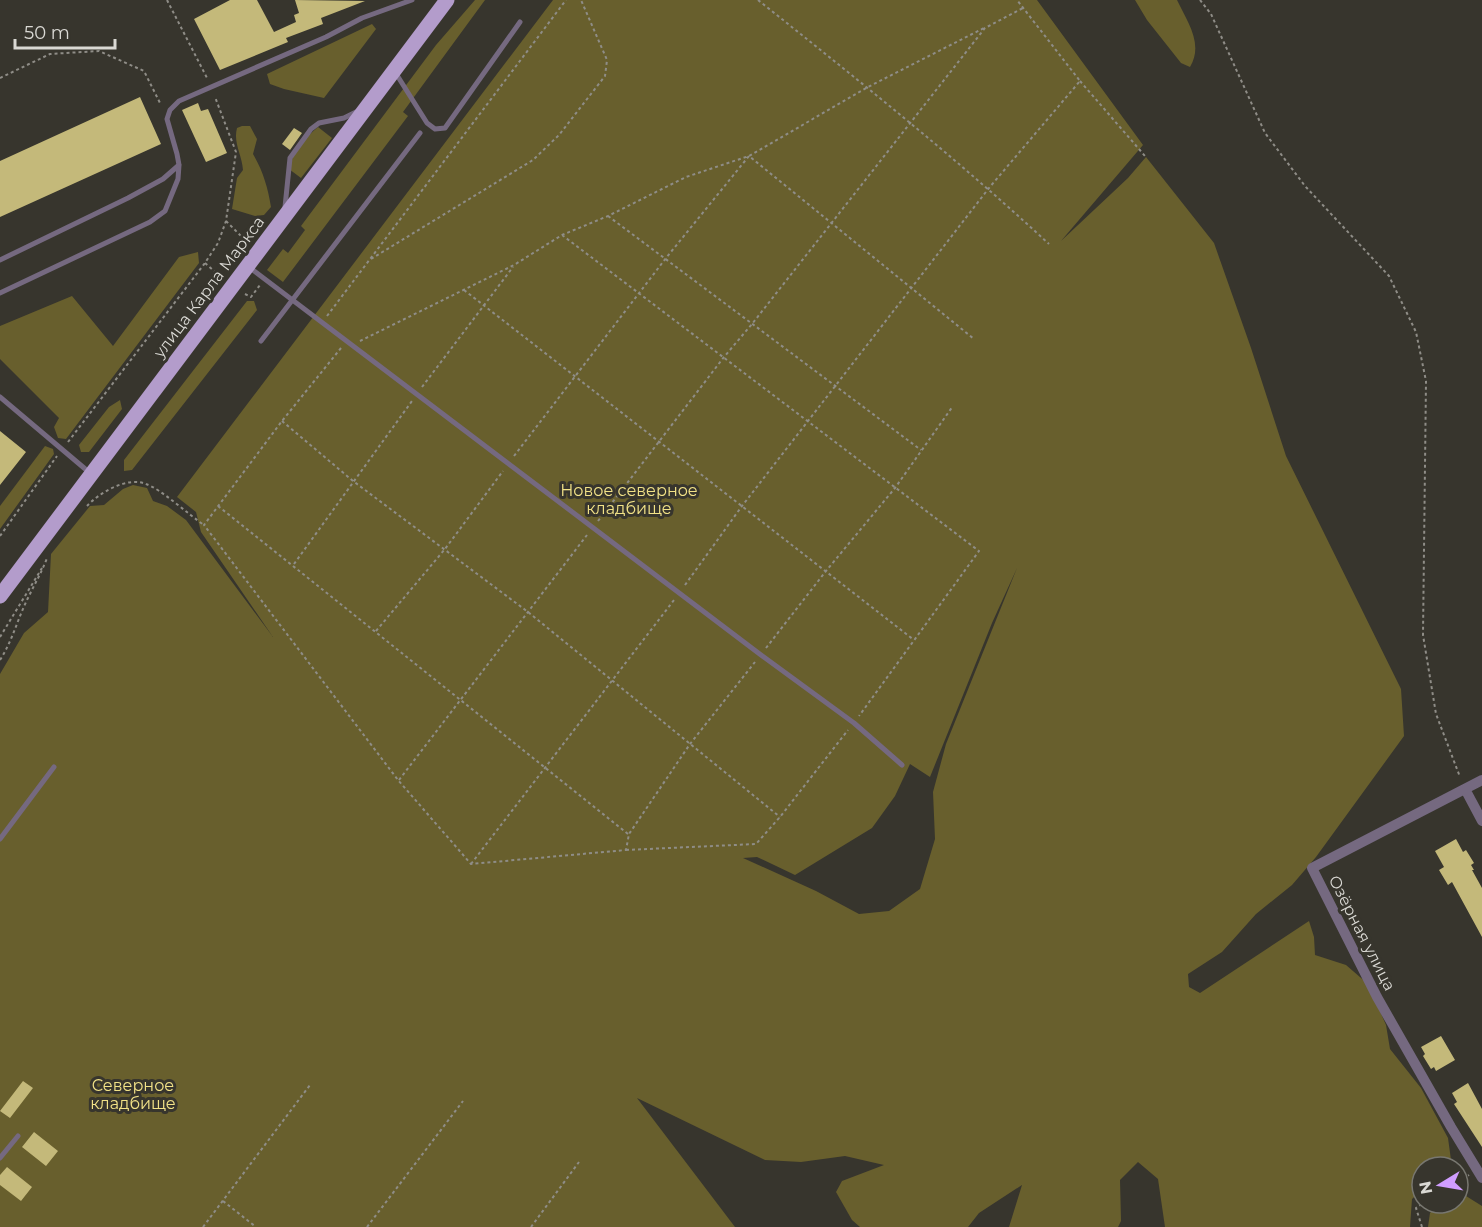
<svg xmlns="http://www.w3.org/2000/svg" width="1482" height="1227" font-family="Montserrat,sans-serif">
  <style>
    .green { fill: #685f2d; fill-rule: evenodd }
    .building { fill: #c4b97a }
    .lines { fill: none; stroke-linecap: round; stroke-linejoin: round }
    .path { stroke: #8f8d87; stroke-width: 2; stroke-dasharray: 3 3; stroke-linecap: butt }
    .service { stroke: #756980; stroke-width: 5 }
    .minor { stroke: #756980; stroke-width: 10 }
    .primary { stroke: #b39ccb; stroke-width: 15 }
    .labels { text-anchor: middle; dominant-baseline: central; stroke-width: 6; stroke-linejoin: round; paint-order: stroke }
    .street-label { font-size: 16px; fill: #dad9d4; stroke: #37352d }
    .park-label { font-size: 16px; fill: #f2e287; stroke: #37352d }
  </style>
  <rect width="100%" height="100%" fill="#37352d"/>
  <path class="green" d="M475 0H485L403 112 408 116 283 282 267 270 283 249 288 253 305 230 301 226 436 45Z
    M553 0H1037L1143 145 1061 241 1128 178 1146 157 1214 243 1251 348 1286 456 1401 689 1404 736 1316 857 1292 885 1256 914 1222 952 1188 974 1189 987 1200 993 1309 921 1314 937 1315 955 1346 965 1368 984 1386 1025 1390 1049 1421 1088 1448 1138 1451 1160 1447 1167H1422V1190L1412 1199 1410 1227H1165L1158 1179 1138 1162 1120 1180 1121 1221 1118 1227H1009L1022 1185 979 1213 968 1227H860L852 1220 836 1192 842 1181 884 1165 845 1156 801 1162 765 1160 637 1098 735 1227H0V674L24 633 48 612 51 554 90 506 104 505 123 489 133 485 147 488 153 501 167 506 186 520 273 637 201 532 196 512 177 497ZM1017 568 946 744 933 792 935 839 920 889 889 911 859 914 816 891 743 858 757 857 795 875 872 828 895 796 910 764 930 777 992 623Z
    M1135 0H1177C1187 21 1204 44 1190 67L1181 63 1147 20Z
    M372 24 376 29 324 98 284 89 270 84 267 74Z
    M242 126H250L257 139 253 154C263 171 268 188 271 207L264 215 255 216 232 209 237 178 243 170C242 155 233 143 237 128Z
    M318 127 332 138 301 178 289 169C292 153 306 137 318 127Z
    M198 252 199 263 66 439 58 438 54 427 59 418 0 359V326L72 296 113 346 179 257Z
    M247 301H254L257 310 132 470 124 471V460Z
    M120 400 122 409 89 452H81L79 445 109 407Z
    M45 446 53 449 54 454 0 529V506Z
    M1458 1191 1482 1206V1227H1428L1430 1213 1439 1203H1458Z"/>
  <path class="building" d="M230 0H257L274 32 296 22 294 15 299 13 295 0 365 1 321 18 323 24 286 38 288 42 220 70 194 19Z
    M140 97 161 144 0 217V161Z
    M198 103 201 111 208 109 227 153 206 162 182 110Z
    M294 128 302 133 290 150 282 144Z
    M0 431 26 452 0 485Z
    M1456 839 1463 852 1466 850 1474 863 1471 865 1474 870H1472L1482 888V937L1452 882 1448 885 1439 870 1444 867 1435 851Z
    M1441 1036 1455 1060 1436 1071 1434 1067 1431 1069 1423 1056 1425 1054 1421 1047Z
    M23 1081 33 1088 10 1118 0 1111Z
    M1468 1083 1482 1109V1147L1454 1104 1457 1102 1452 1093Z
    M34 1132 58 1151 46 1166 22 1147Z
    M7 1167 32 1187 21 1201 0 1185V1175Z"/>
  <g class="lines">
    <path class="path" d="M167 0 207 78
      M758 0C857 79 956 158 1049 244
      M1200 0 1211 14 1265 133 1305 186 1389 276 1416 332 1426 381 1423 635 1436 714 1460 777
      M0 78 50 54 99 51 144 71 161 105
      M1080 81 1145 156
      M608 216 921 450
      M226 221 248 243
      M562 235 979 551 859 716
      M371 259 533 160 559 135 605 76 607 60 581 0
      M205 263 221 277
      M464 290 914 640
      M245 294 251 297 260 285
      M327 316 566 0
      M360 341 514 265 562 235 608 216 686 177 749 156 868 87 984 28
      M341 348 282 421 204 525 398 780 471 864 626 850 629 834 690 744 755 662
      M422 387 513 267
      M282 421 353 481 528 612 780 817
      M68 442 205 263 218 243 226 221 236 152 215 97
      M514 456 666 258 749 156 974 339
      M87 506C99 493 127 476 146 484 161 489 189 515 204 525
      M218 506 628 834
      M598 521 724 357 752 324 985 28 1023 8
      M0 536 57 456
      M294 564 412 401
      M685 585 742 506 989 188 1080 81 1017 0
      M376 631 445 549 503 471
      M0 637 42 568
      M766 648 826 571 895 488 953 406
      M0 660C13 640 18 617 29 596 35 583 42 572 47 558
      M399 780 587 535
      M626 850 756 844 780 817 848 730
      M471 864 674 600
      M1458 1182 1469 1175
      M223 1201 256 1227
      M203 1227 310 1085
      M367 1227 463 1101
      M531 1227 579 1162
      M1422 1227 1416 1208 1423 1203"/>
    <path class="service" d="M395 72 427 123 435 129 445 128 520 22
      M285 207 290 158 311 129 319 123 344 118 356 112
      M0 260 128 198 163 179 179 165
      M249 267 761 655 854 723 902 765
      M0 293 150 222 165 211 178 179 179 165 177 154 167 119 170 110 179 101 326 37 362 18 412 0
      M261 341 420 133
      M0 397 90 473
      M0 839 54 767
      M0 1158 18 1136"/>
    <path class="minor" d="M1482 780 1312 868 1377 997 1451 1127 1482 1178
      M1465 789 1482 821"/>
    <path class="primary" d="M0 596 447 0"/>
  </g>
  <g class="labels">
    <g class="street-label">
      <text transform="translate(209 287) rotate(-53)">улица Карла Маркса</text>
      <text transform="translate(1362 933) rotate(63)">Озёрная улица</text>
    </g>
    <g class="park-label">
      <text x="629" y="490">Новое северное<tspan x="629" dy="18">кладбище</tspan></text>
      <text x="133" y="1085">Северное<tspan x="133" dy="18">кладбище</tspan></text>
    </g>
  </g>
  <g transform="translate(1440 1185) rotate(259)"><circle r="28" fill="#37352d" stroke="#787770" stroke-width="1.5"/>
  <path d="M0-4.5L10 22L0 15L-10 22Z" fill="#d09dff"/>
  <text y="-9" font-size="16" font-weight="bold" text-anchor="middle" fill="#dad9d4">N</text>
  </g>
  <path d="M15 39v9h100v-9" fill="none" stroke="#dad9d4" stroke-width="3"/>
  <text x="24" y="39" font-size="18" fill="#dad9d4" stroke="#37352d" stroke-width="4.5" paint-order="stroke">50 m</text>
</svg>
